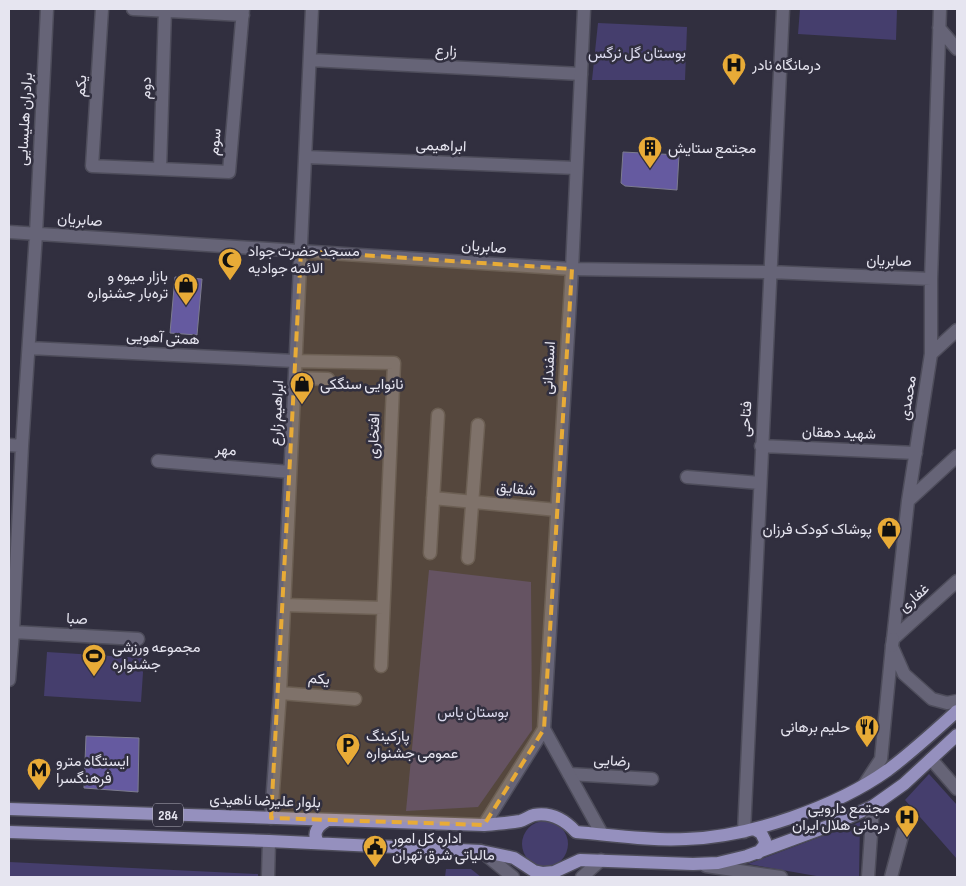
<svg xmlns="http://www.w3.org/2000/svg" width="966" height="886" font-family="'Sofia Sans Condensed',Vazirmatn,sans-serif">
  <style>
    .green { fill: #453e6d }
    .building { fill: #655aa0; stroke: #7d7c8f }
    .lines { fill: none; stroke-linecap: round; stroke-linejoin: round }
    .street-casing { stroke: #4e4d5b; stroke-width: 15 }
    .secondary-casing { stroke: #4e4d5b; stroke-width: 15 }
    .primary-casing { stroke: #4e4d5b; stroke-width: 15 }
    .street { stroke: #666477; stroke-width: 12 }
    .secondary { stroke: #666477; stroke-width: 12 }
    .primary { stroke: #9590be; stroke-width: 12 }
    .marked { fill: #e8ab37; fill-opacity: 0.2; stroke: #e8ab37; stroke-width: 4; stroke-dasharray: 10 6; stroke-linejoin: round }
    .labels { text-anchor: middle; dominant-baseline: central; stroke-width: 5; stroke-linejoin: round; paint-order: stroke }
    .shield { fill: #312f3f; stroke: #b0aebb; stroke-width: 1 }
    .shield-label { font-size: 14px; font-weight: bold; fill: #e6e5f0 }
    .street-label { font-size: 15px; fill: #e6e5f0; stroke: #312f3f }
    .park-label { font-size: 15px; fill: #dcdbef; stroke: #312f3f }
    .poi-label { font-size: 15px; fill: #e6e5f0; stroke: #312f3f; text-anchor: start }
  </style>
  <rect width="100%" height="100%" fill="#312f3f"/>
  <path class="green" d="M800 9H897L896 40 798 34Z
    M598 23 687 27 685 80H592Z
    M429 570 531 582 532 730 478 807 406 811Z
    M47 652 144 658 141 702 44 696Z
    M929 774 957 805V859L905 800Z
    M522 844a23 23 0 1 1 46 0a23 23 0 1 1-46 0Z
    M860 822 859 877H822L748 864Z
    M9 862 258 874V877H9Z
    M446 869H471L481 877H445Z"/>
  <path class="building" d="M623 152 679 155 677 190 625 186 621 183Z
    M175 277 202 279 197 335 170 333Z
    M86 736 139 738 138 792 84 788Z"/>
  <g class="lines">
    <defs>
      <path id="street" d="M102 9 92 166 229 172 243 9
        M133 9 243 15
        M939 28 957 49
        M310 60 581 74
        M305 157 576 168
        M160 169 165 9
        M9 232 572 269 770 272 931 279
        M29 348 295 361 394 363 381 666
        M931 354 957 330
        M295 378 328 379
        M9 445 22 446
        M761 446 916 453
        M158 461 290 472
        M687 477 760 483
        M433 498 557 510
        M908 501 957 456
        M430 553 438 415
        M468 558 478 425
        M284 605 383 608
        M13 632 138 639
        M893 639 908 501 931 354V279L940 9
        M893 639 957 581
        M893 649 904 674 932 699 947 703 957 701
        M9 680 13 632 22 446 36 234 47 9
        M280 693 355 699
        M931 759 957 789
        M569 774 652 779
        M864 785 881 759 892 646
        M271 818 280 693 312 9
        M744 832 783 9
        M706 866 781 877
        M268 877 269 841
        M891 877 903 832"/>
      <path id="secondary" d="M892 646 893 639
        M544 729 602 834
        M484 825 544 729 572 269 584 9
        M481 851 513 877
        M582 877 601 860
        M868 877 873 806"/>
      <path id="primary" d="M9 809 484 825C496 824 508 823 520 821 525 820 529 816 534 815 551 812 565 820 576 832 612 835 650 841 686 839 750 837 836 807 888 770 912 752 935 731 957 711
        M754 829 761 833 765 841 764 846 758 853
        M9 832 269 841 481 851 514 858 534 871 543 873 554 872 580 860 693 864 718 863 747 856 834 824 873 806 904 784 957 735
        M319 843C311 834 318 825 328 820"/>
    </defs>
    <use href="#street" class="street-casing"/>
    <use href="#secondary" class="secondary-casing"/>
    <use href="#primary" class="primary-casing"/>
    <use href="#street" class="street"/>
    <use href="#secondary" class="secondary"/>
    <use href="#primary" class="primary"/>
  </g>
  <path class="marked" d="M301 251 572 269 544 729 484 825 271 818Z"/>
  <defs>
    <symbol id="hospital-pin" viewBox="-11 -11 22 30"><path d="M0 17L-7.5 6A9.5 9.5 0 1 1 7.5 6Z" fill="#e8ab37" stroke="#312f3f"/><path d="M-5-5h3v3.5h4V-5h3V5h-3V1.5h-4V5h-3Z" fill="#111"/></symbol>
    <symbol id="building-pin" viewBox="-11 -11 22 30"><path d="M0 17L-7.5 6A9.5 9.5 0 1 1 7.5 6Z" fill="#e8ab37" stroke="#312f3f"/><path d="M-4-6H4V6H1V3H-1V6H-4ZM-2.5-4.3h1.7v1.8h-1.7ZM.8-4.3h1.7v1.8H.8ZM-2.5-1h1.7V.8h-1.7ZM.8-1h1.7V.8H.8Z" fill="#111"/></symbol>
    <symbol id="mosque-pin" viewBox="-11 -11 22 30"><path d="M0 17L-7.5 6A9.5 9.5 0 1 1 7.5 6Z" fill="#e8ab37" stroke="#312f3f"/><path d="M3.5-4.9A6 6 0 1 0 3.5 4.9A5 5 0 1 1 3.5-4.9Z" fill="#111"/></symbol>
    <symbol id="shop-pin" viewBox="-11 -11 22 30"><path d="M0 17L-7.5 6A9.5 9.5 0 1 1 7.5 6Z" fill="#e8ab37" stroke="#312f3f"/><path d="M-5-2.5h2.3a2.7 3.5 0 0 1 5.4 0H5L5.5 6h-11ZM-1.5-2.5h3a1.5 2.3 0 0 0-3 0Z" fill="#111"/></symbol>
    <symbol id="stadium-pin" viewBox="-11 -11 22 30"><path d="M0 17L-7.5 6A9.5 9.5 0 1 1 7.5 6Z" fill="#e8ab37" stroke="#312f3f"/><path d="M0-5a6.5 5 0 1 0 0 10a6.5 5 0 1 0 0-10ZM-3.5-1.8h7v3.6h-7Z" fill="#111"/></symbol>
    <symbol id="restaurant-pin" viewBox="-11 -11 22 30"><path d="M0 17L-7.5 6A9.5 9.5 0 1 1 7.5 6Z" fill="#e8ab37" stroke="#312f3f"/><path d="M-5-6h1v4h1v-4h1v4h1v-4h1v5L-1.5 .5V6h-2V.5L-5-1ZM5-6V6H3V1.5H1.5Q1.5-4 5-6Z" fill="#111"/></symbol>
    <symbol id="parking-pin" viewBox="-11 -11 22 30"><path d="M0 17L-7.5 6A9.5 9.5 0 1 1 7.5 6Z" fill="#e8ab37" stroke="#312f3f"/><path d="M-3.5-5.5H1a3.5 3.5 0 0 1 0 7H-1V5.5H-3.5ZM-1-3.4V-.6H.8a1.4 1.4 0 0 0 0-2.8Z" fill="#111"/></symbol>
    <symbol id="metro-pin" viewBox="-11 -11 22 30"><path d="M0 17L-7.5 6A9.5 9.5 0 1 1 7.5 6Z" fill="#e8ab37" stroke="#312f3f"/><path d="M-5.5 5V-5H-3L0 0L3-5H5.5V5H3V-.5L0 4L-3-.5V5Z" fill="#111"/></symbol>
    <symbol id="civic-pin" viewBox="-11 -11 22 30"><path d="M0 17L-7.5 6A9.5 9.5 0 1 1 7.5 6Z" fill="#e8ab37" stroke="#312f3f"/><path d="M-.6-6.5H3V-4.5H.6V-3L4-1V1h2V6H-6V1h2V-1L-.6-3ZM-1.2 2.5V6h2.4V2.5Z" fill="#111"/></symbol>
  </defs>
  <g fill-rule="evenodd">
    <use href="#hospital-pin" x="720" y="51" width="28" height="38"/>
    <use href="#building-pin" x="636" y="134" width="28" height="38"/>
    <use href="#mosque-pin" x="216" y="246" width="28" height="38"/>
    <use href="#shop-pin" x="172" y="271" width="28" height="38"/>
    <use href="#shop-pin" x="288" y="370" width="28" height="38"/>
    <use href="#shop-pin" x="875" y="515" width="28" height="38"/>
    <use href="#stadium-pin" x="80" y="642" width="28" height="38"/>
    <use href="#restaurant-pin" x="853" y="713" width="28" height="38"/>
    <use href="#parking-pin" x="334" y="731" width="28" height="38"/>
    <use href="#metro-pin" x="25" y="756" width="28" height="38"/>
    <use href="#hospital-pin" x="893" y="803" width="28" height="38"/>
    <use href="#civic-pin" x="361" y="833" width="28" height="38"/>
  </g>
  <g class="labels">
    <rect class="shield" x="153" y="803.5" width="30" height="23" rx="4"/>
    <g class="shield-label">
      <text x="168" y="815">284</text>
    </g>
    <g class="street-label">
      <text transform="translate(446 51) rotate(3)">زارع</text>
      <text transform="translate(81 86) rotate(-86)">یکم</text>
      <text transform="translate(146 88) rotate(-88)">دوم</text>
      <text transform="translate(25 119) rotate(-87)">برادران هلیسایی</text>
      <text transform="translate(215 142) rotate(-85)">سوم</text>
      <text transform="translate(441 146) rotate(2)">ابراهیمی</text>
      <text transform="translate(80 220) rotate(4)">صابریان</text>
      <text transform="translate(484 247) rotate(4)">صابریان</text>
      <text transform="translate(889 261) rotate(2)">صابریان</text>
      <text transform="translate(163 338) rotate(3)">همتی آهویی</text>
      <text transform="translate(549 368) rotate(-87)">اسفندانی</text>
      <text transform="translate(908 398) rotate(-81)">محمدی</text>
      <text transform="translate(277 413) rotate(-87)">ابراهیم زارع</text>
      <text transform="translate(746 419) rotate(-87)">فتاحی</text>
      <text transform="translate(839 433) rotate(2)">شهید دهقان</text>
      <text transform="translate(374 436) rotate(-88)">افتخاری</text>
      <text transform="translate(226 450) rotate(4)">مهر</text>
      <text transform="translate(516 489) rotate(6)">شقایق</text>
      <text transform="translate(914 598) rotate(-42)">غفاری</text>
      <text transform="translate(77 619) rotate(3)">صبا</text>
      <text transform="translate(319 679) rotate(5)">یکم</text>
      <text transform="translate(612 761) rotate(3)">رضایی</text>
      <text transform="translate(265 801) rotate(2)">بلوار علیرضا ناهیدی</text>
    </g>
    <g class="park-label">
      <text x="637" y="53">بوستان گل نرگس</text>
      <text x="473" y="712">بوستان یاس</text>
    </g>
    <g class="poi-label">
      <text x="752" y="65">درمانگاه نادر</text>
      <text x="668" y="148">مجتمع ستایش</text>
      <text x="248" y="251">مسجد حضرت جواد<tspan x="248" dy="17">الائمه جوادیه</tspan></text>
      <text x="168" y="276" text-anchor="end">بازار میوه و<tspan x="168" dy="17">تره‌بار جشنواره</tspan></text>
      <text x="320" y="384">نانوایی سنگکی</text>
      <text x="872" y="529" text-anchor="end">پوشاک کودک فرزان</text>
      <text x="112" y="647">مجموعه ورزشی<tspan x="112" dy="17">جشنواره</tspan></text>
      <text x="850" y="727" text-anchor="end">حلیم برهانی</text>
      <text x="366" y="736">پارکینگ<tspan x="366" dy="17">عمومی جشنواره</tspan></text>
      <text x="56" y="761">ایستگاه مترو<tspan x="56" dy="17">فرهنگسرا</tspan></text>
      <text x="890" y="808" text-anchor="end">مجتمع دارویی<tspan x="890" dy="17">درمانی هلال ایران</tspan></text>
      <text x="392" y="838">اداره کل امور<tspan x="392" dy="17">مالیاتی شرق تهران</tspan></text>
    </g>
  </g>
  <rect width="966" height="886" fill="none" stroke="#e6e5f0" stroke-width="20"/>
</svg>
